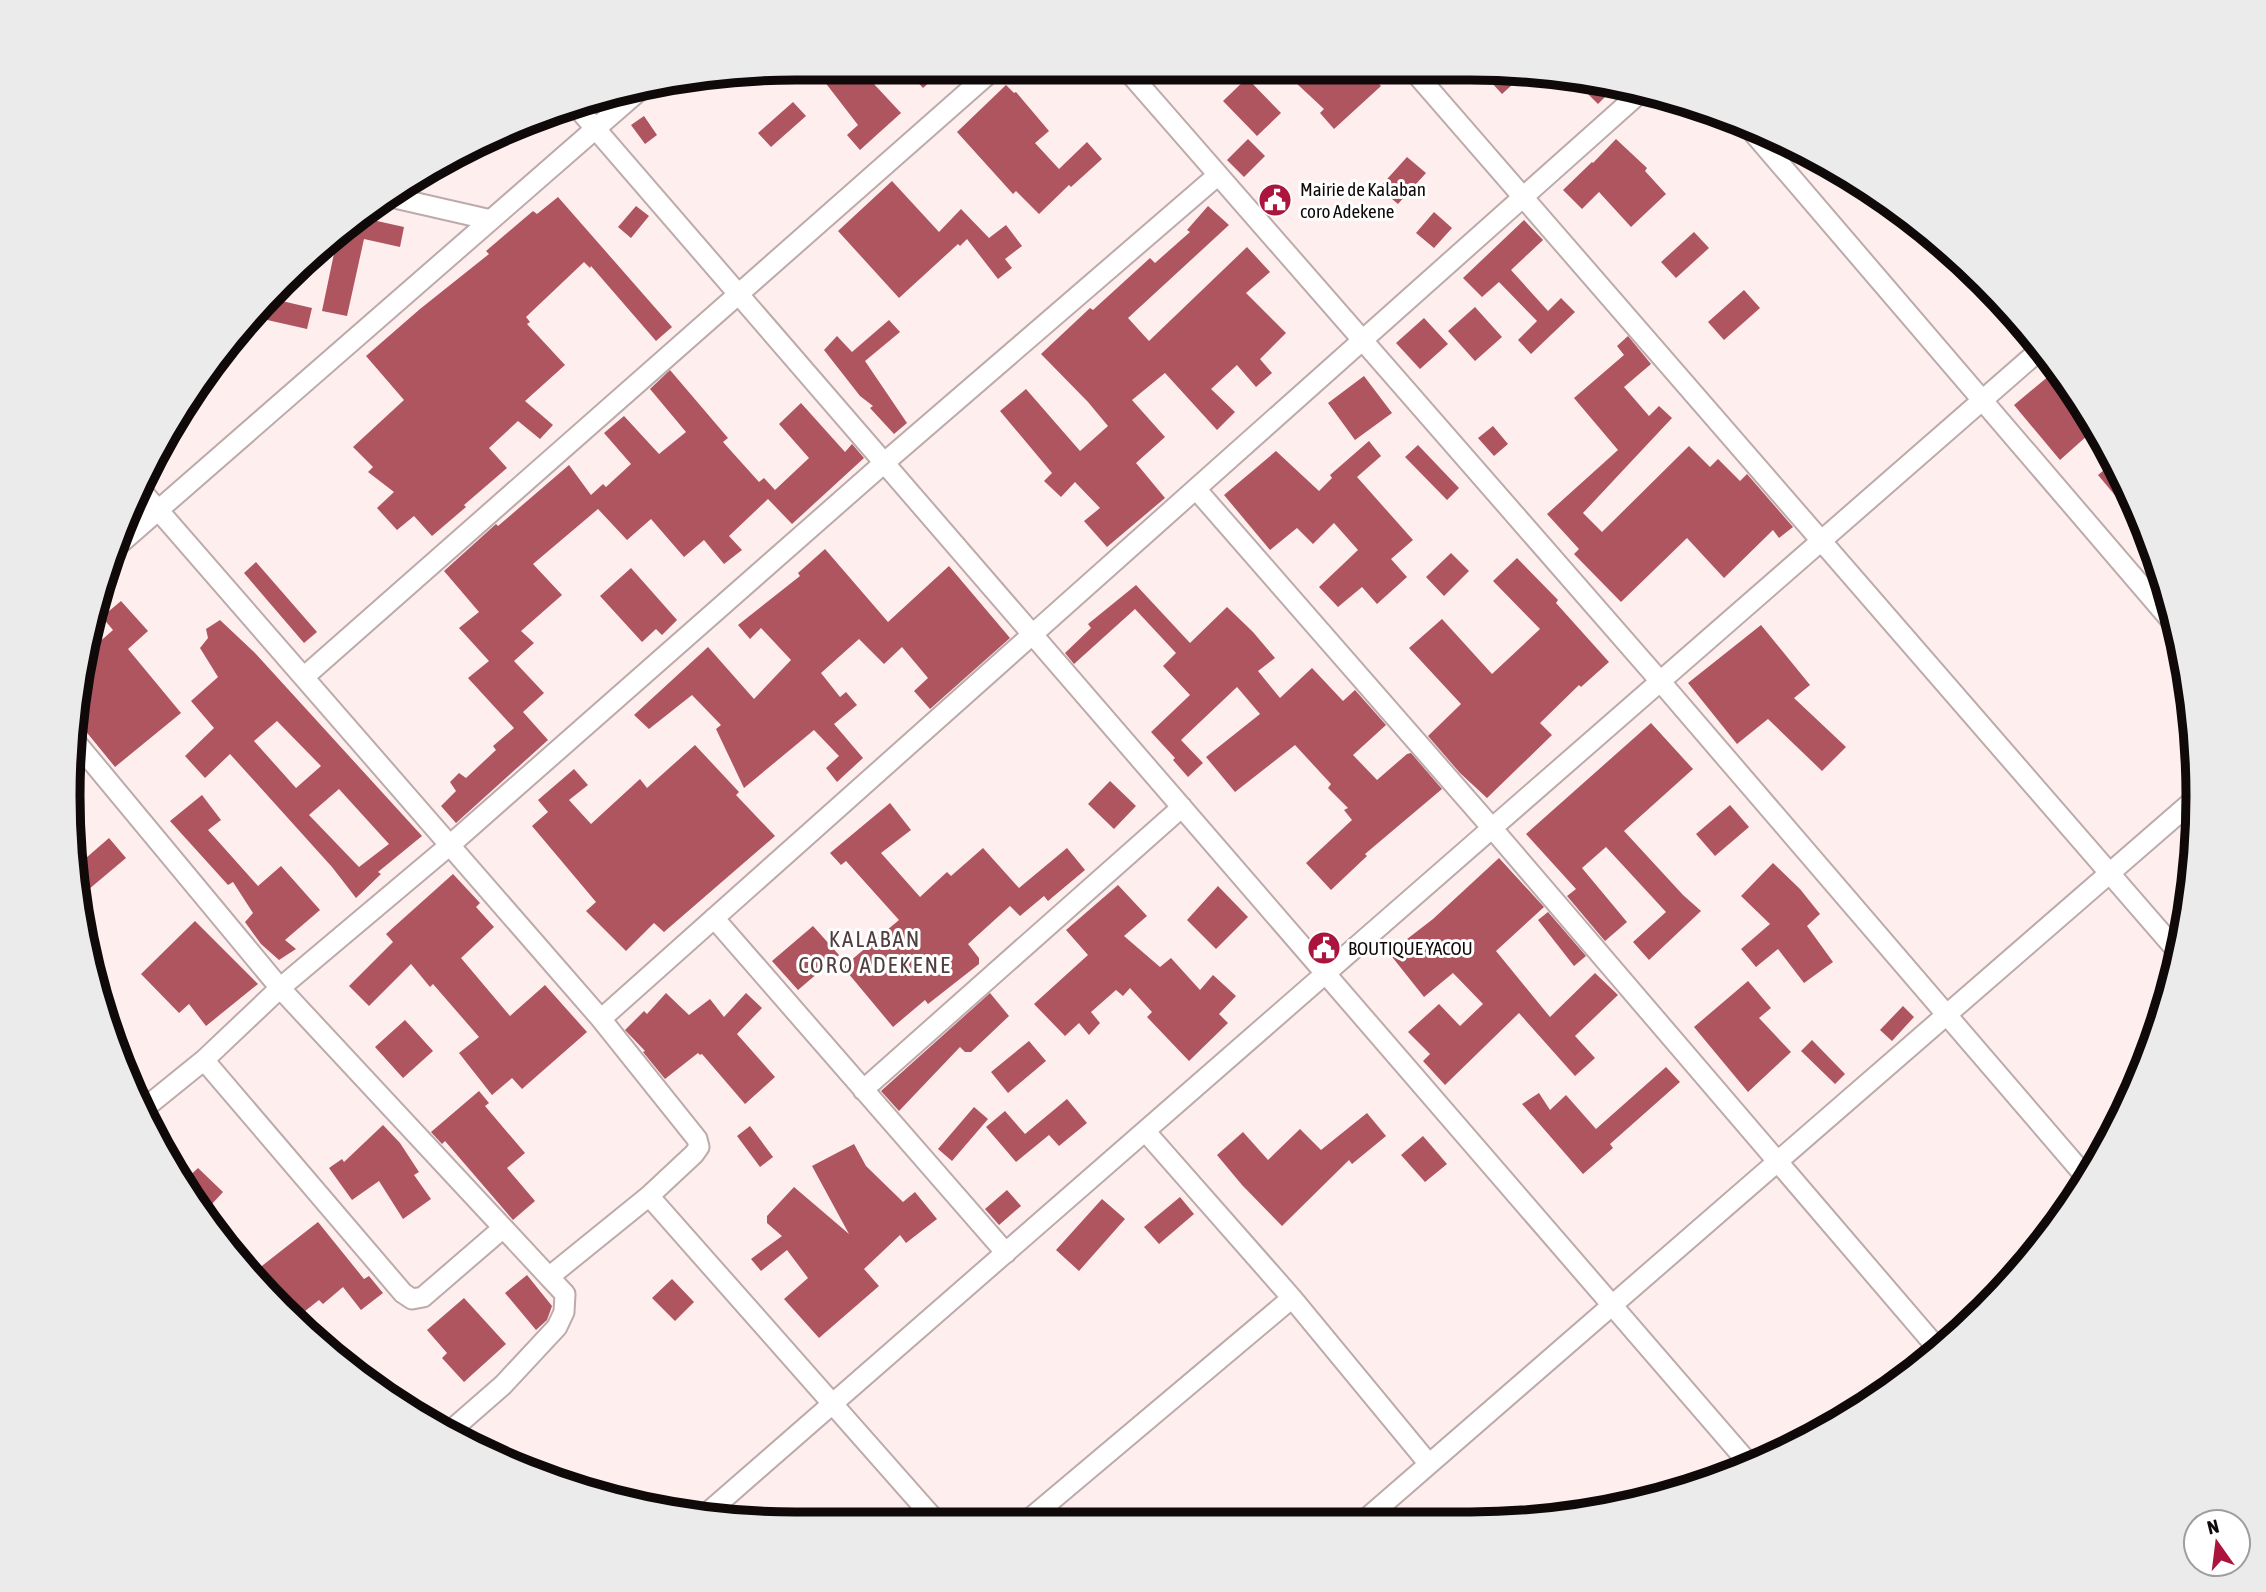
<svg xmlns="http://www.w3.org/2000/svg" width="2266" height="1592" font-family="'Asap Condensed',sans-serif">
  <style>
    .building { fill: #ae5560; fill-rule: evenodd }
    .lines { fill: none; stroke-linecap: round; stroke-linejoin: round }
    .street-casing { stroke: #bdaaab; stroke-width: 23 }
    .street { stroke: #fff; stroke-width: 19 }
    .labels { text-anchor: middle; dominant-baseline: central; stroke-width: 6; stroke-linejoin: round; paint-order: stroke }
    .poi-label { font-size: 19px; fill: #10090a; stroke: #fff; text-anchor: start }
    .quarter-label { font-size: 23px; letter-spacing: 2px; fill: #4e3e3f; stroke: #fff }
    .rim { fill: none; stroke: #10090a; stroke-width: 9 }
  </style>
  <rect width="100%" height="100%" fill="#feeeee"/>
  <path class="building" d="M814 68H892L873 83 901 113 860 150 847 135 858 125Z
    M905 68H945L923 88Z
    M1280 68H1364L1381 86 1334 129 1320 113 1324 109Z
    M1479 69 1500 71 1524 74 1502 94Z
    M1247 78 1281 113 1257 136 1223 101Z
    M1593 80 1612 82 1618 84 1598 104 1584 90Z
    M1006 85 1014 93 1016 92 1049 131 1035 143 1059 169 1087 142 1102 159 1071 187 1069 185 1039 214 1016 191 1013 194 957 132Z
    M793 102 806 116 771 147 758 133Z
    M644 116 657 135 645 144 631 125Z
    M1248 139 1265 156 1244 177 1227 160Z
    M1616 139 1647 168 1645 171 1666 194 1631 227 1599 192 1582 209 1563 190 1592 162 1593 163Z
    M1407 157 1426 173 1398 204 1379 188Z
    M892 181 939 232 961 209 989 238 1006 225 1022 246 1005 259 1012 268 998 279 967 239 960 246 958 244 899 298 838 231Z
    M558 197 672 327 656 341 591 266 590 268 584 262 526 317 530 322 527 324 565 365 525 401 553 425 540 439 518 421 489 448 507 468 464 505 466 507 432 536 414 516 397 530 377 508 394 492 368 472 373 467 353 447 404 400 366 356 420 309 489 254 486 251 533 211 537 214Z
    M636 206 649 216 631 238 618 227Z
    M1208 206 1229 225 1128 318 1149 341 1247 247 1270 272 1246 293 1286 333 1260 359 1272 373 1256 387 1237 365 1211 389 1235 412 1217 430 1165 373 1132 400 1165 437 1136 463 1165 498 1107 547 1084 521 1100 508 1075 482 1061 497 1044 481 1052 473 1000 411 1026 389 1080 451 1108 426 1088 402 1041 354 1090 308 1093 310 1150 258 1155 263 1190 232 1187 230Z
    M370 210 368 219 404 227 400 247 364 239 347 316 322 311 336 244 340 245 342 234Z
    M1434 212 1452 228 1434 248 1416 233Z
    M1524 220 1543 240 1511 270 1548 311 1561 298 1575 312 1531 354 1518 340 1537 321 1499 282 1482 297 1463 278Z
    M1694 232 1709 248 1676 278 1661 262Z
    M1744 290 1760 308 1724 340 1708 322Z
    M269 298 312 308 307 329 249 316Z
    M1475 307 1502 337 1475 361 1448 331Z
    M1424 318 1448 344 1420 369 1396 343Z
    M889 320 900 332 865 361 907 423 894 434 870 408 873 406 860 396 824 350 837 336 852 352Z
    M1628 336 1651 364 1624 387 1649 416 1659 406 1672 418 1583 513 1602 532 1689 446 1710 467 1718 459 1740 481 1747 474 1793 527 1779 538 1773 530 1724 578 1687 538 1621 602 1574 554 1579 549 1547 514 1618 450 1574 398 1624 355 1617 346Z
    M670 370 728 438 723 442 759 482 764 478 775 490 809 458 779 424 801 403 845 452 852 444 864 458 792 524 768 499 729 536 742 550 724 564 704 540 684 557 651 519 627 540 598 509 533 564 562 595 521 631 534 643 514 661 544 693 523 712 548 740 456 823 441 806 456 791 450 782 459 773 466 778 496 750 493 746 514 728 468 678 489 661 459 628 479 612 444 571 496 524 498 526 569 465 591 495 603 484 606 487 631 464 604 433 624 416 659 454 686 432 650 389Z
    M2056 370 2097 427 2060 460 2014 405Z
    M1364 376 1392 413 1355 440 1328 403Z
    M1493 426 1508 444 1494 456 1478 438Z
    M1369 441 1381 456 1357 477 1413 540 1391 559 1407 577 1377 604 1362 587 1338 607 1319 587 1358 550 1334 523 1313 544 1297 528 1270 550 1224 495 1276 451 1319 491 1332 478 1330 475Z
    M1418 445 1459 488 1447 500 1405 457Z
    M2114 462 2138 515 2134 518 2098 475Z
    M825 549 888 622 949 566 1010 638 930 709 914 691 928 678 902 647 884 664 859 639 821 673 840 697 846 692 857 705 834 724 863 758 837 782 826 768 839 756 814 730 744 788 716 729 721 725 692 695 649 729 634 715 708 647 754 699 791 660 761 628 750 639 738 625 800 576 798 573Z
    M1451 553 1469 571 1444 596 1426 577Z
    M1517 558 1558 600 1556 603 1609 662 1581 687 1579 685 1540 723 1552 735 1487 798 1460 773 1428 736 1461 704 1409 648 1442 619 1492 674 1540 629 1493 581Z
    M256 562 317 632 304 643 244 573Z
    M631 568 677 620 662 635 656 629 642 642 600 596Z
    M1136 585 1190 643 1227 607 1253 632 1275 658 1258 671 1280 698 1312 668 1343 701 1355 690 1386 725 1353 755 1377 780 1407 754 1411 753 1442 789 1365 854 1367 856 1331 890 1306 863 1352 820 1344 810 1348 808 1328 788 1331 784 1295 745 1235 792 1206 757 1260 714 1237 687 1181 740 1203 763 1188 777 1173 760 1175 758 1151 732 1190 695 1163 666 1176 653 1135 609 1074 664 1065 653 1091 628 1088 624Z
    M121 601 148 631 128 649 181 713 115 767 75 718V701L88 652 113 630 102 617Z
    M220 620 255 653 422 836 378 872 381 874 356 898 332 867 230 754 205 778 185 756 214 728 191 701 218 677 200 648 208 638 206 629ZM277 721 321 766 296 788 254 741ZM339 789 389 844 359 867 309 815Z
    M1761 625 1810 685 1794 698 1846 747 1822 771 1768 719 1737 744 1688 683Z
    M1651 723 1693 769 1624 831 1683 895 1701 911 1649 960 1633 942 1666 912 1606 847 1582 868 1627 922 1605 941 1567 896 1576 889 1526 834Z
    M695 745 739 792 736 795 775 836 664 932 654 923 626 951 586 911 596 902 532 826 548 812 538 800 574 769 588 785 569 800 591 824 640 779 647 788Z
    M1110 781 1136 806 1114 829 1088 804Z
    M202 795 221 820 208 830 258 886 281 866 320 910 285 940 296 949 279 960 261 944 245 922 253 913 233 882 228 885 170 821Z
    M890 803 911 830 881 853 920 897 947 872 951 876 983 848 1019 888 1067 848 1085 870 1048 901 1044 896 1020 916 1010 906 968 944 979 958V964L928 1004 925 1000 893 1027 843 967 899 920 846 861 841 865 830 853Z
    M1730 805 1749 827 1715 856 1696 834Z
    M109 838 126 858 76 900 75 842 86 858Z
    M1499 858 1544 907 1496 951 1550 1017 1595 973 1618 995 1575 1036 1595 1058 1575 1076 1519 1013 1445 1085 1423 1061 1430 1054 1408 1032 1439 1004 1460 1026 1483 1004 1453 973 1424 997 1389 953 1433 919Z
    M1773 863 1800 889 1820 914 1807 926 1833 962 1804 983 1778 949 1756 967 1741 949 1770 924 1741 896Z
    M453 874 480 903 476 907 494 927 461 958 510 1016 545 985 587 1032 522 1089 512 1078 492 1095 459 1053 479 1037 433 984 430 987 411 964 369 1006 349 986 393 942 386 934Z
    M1118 885 1147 916 1124 936 1160 967 1171 958 1200 990 1213 975 1236 996 1219 1014 1228 1023 1189 1061 1147 1017 1152 1012 1130 988 1123 996 1116 990 1091 1012 1100 1023 1089 1035 1079 1023 1065 1036 1034 1004 1088 955 1066 930Z
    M1218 886 1248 917 1216 949 1187 920Z
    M1548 912 1586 956 1574 966 1538 920Z
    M195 921 258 984 206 1026 189 1004 179 1013 141 974Z
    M813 926 839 955 798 990 772 961Z
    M1748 981 1771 1008 1759 1018 1791 1052 1748 1092 1694 1027Z
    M666 993 689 1015 710 999 724 1017 746 993 762 1008 737 1034 775 1077 745 1104 702 1054 700 1055 698 1053 665 1079 643 1052 645 1051 625 1030 644 1011 647 1014Z
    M990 993 1009 1016 971 1052H965L960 1047 899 1111 881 1091Z
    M1903 1006 1914 1017 1892 1041 1880 1030Z
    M405 1020 433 1051 403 1078 375 1047Z
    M1812 1040 1845 1074 1835 1084 1801 1051Z
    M1029 1041 1046 1061 1008 1093 991 1072Z
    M1666 1067 1680 1082 1610 1144 1613 1148 1583 1174 1522 1104 1539 1093 1550 1110 1566 1095 1596 1129Z
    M479 1091 489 1103 485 1106 525 1153 507 1168 535 1201 513 1220 445 1141 442 1144 431 1132Z
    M1067 1099 1087 1123 1059 1146 1049 1135 1016 1162 986 1127 1005 1111 1025 1134Z
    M974 1107 988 1119 952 1161 938 1149Z
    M1367 1113 1386 1136 1352 1164 1349 1160 1282 1226 1242 1185 1217 1155 1243 1132 1268 1160 1300 1129 1321 1150Z
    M383 1125 400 1143 419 1172 414 1175 431 1199 403 1219 379 1181 352 1200 329 1168 342 1159 344 1162Z
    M750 1126 773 1157 760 1167 737 1136Z
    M1423 1136 1447 1164 1425 1182 1401 1155Z
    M854 1144 866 1166 903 1202 915 1192 937 1219 906 1243 900 1235 864 1269 879 1286 819 1338 784 1299 808 1278 787 1250 761 1271 751 1259 782 1236 767 1223V1216L794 1187 849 1234 812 1166Z
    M198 1168 223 1192 211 1205 185 1180Z
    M1007 1190 1021 1206 999 1225 985 1209Z
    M1180 1197 1194 1214 1159 1244 1144 1227Z
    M1102 1199 1125 1219 1079 1271 1056 1250Z
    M318 1222 364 1279 369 1276 383 1293 361 1310 343 1287 323 1304 319 1300 295 1319 249 1276Z
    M527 1275 552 1306 547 1320 536 1330 505 1293Z
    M672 1279 694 1302 675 1321 652 1298Z
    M464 1298 506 1344 464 1382 442 1358 447 1353 427 1330Z"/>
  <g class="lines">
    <defs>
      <path id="street" d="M1125 68 1660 681 2086 1177
        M1411 68 2178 952
        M575 105 1751 1466
        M1744 122 2174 624
        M386 196 491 220
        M1196 489 1492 828 1939 1350
        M116 547 641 89
        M304 677 995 68
        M75 741 280 988 549 1277 649 1196 694 1154 699 1147 697 1139 601 1019 139 488
        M714 918 1006 1253
        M601 1019 1642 91
        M204 1060 403 1293 412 1299 423 1297 503 1228
        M863 1090 1182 807
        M141 1111 204 1060 280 988 450 845 884 463 1218 175
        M1145 1131 1292 1298 1429 1464
        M649 1196 936 1521
        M448 1433 503 1385 557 1327 564 1312 565 1294 549 1277
        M705 1515 2041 349
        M1366 1519 2195 799
        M1027 1521 1292 1298"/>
    </defs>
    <use href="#street" class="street-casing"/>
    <use href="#street" class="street"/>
  </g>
  <defs>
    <symbol id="civic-disc" viewBox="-11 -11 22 22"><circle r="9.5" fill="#ab153d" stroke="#fff"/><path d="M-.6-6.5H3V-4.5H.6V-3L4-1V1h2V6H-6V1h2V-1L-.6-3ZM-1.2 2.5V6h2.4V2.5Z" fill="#fff"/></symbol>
  </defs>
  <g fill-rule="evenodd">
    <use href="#civic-disc" x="1256" y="181" width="38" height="38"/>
    <use href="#civic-disc" x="1305" y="929" width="38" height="38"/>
  </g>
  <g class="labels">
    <g class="poi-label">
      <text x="1300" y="189">Mairie de Kalaban<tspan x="1300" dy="22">coro Adekene</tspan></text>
      <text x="1348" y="948">BOUTIQUE YACOU</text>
    </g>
    <g class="quarter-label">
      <text x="875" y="939">KALABAN<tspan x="875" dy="26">CORO ADEKENE</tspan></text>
    </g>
  </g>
  <path d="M0 0H2266V1592H0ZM796 80H1470A716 716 0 0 1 2186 796V796A716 716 0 0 1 1470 1512H796A716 716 0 0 1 80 796V796A716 716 0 0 1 796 80Z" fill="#ecebeb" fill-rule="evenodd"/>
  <path class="rim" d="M796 80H1470A716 716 0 0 1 2186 796V796A716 716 0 0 1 1470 1512H796A716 716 0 0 1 80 796V796A716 716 0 0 1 796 80Z"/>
  <g transform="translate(2217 1543) rotate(346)"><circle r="33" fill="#ffffff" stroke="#9f9d9d" stroke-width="2"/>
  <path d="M0-5L12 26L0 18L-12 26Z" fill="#ab153d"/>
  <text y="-10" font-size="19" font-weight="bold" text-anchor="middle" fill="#10090a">N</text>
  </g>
</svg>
